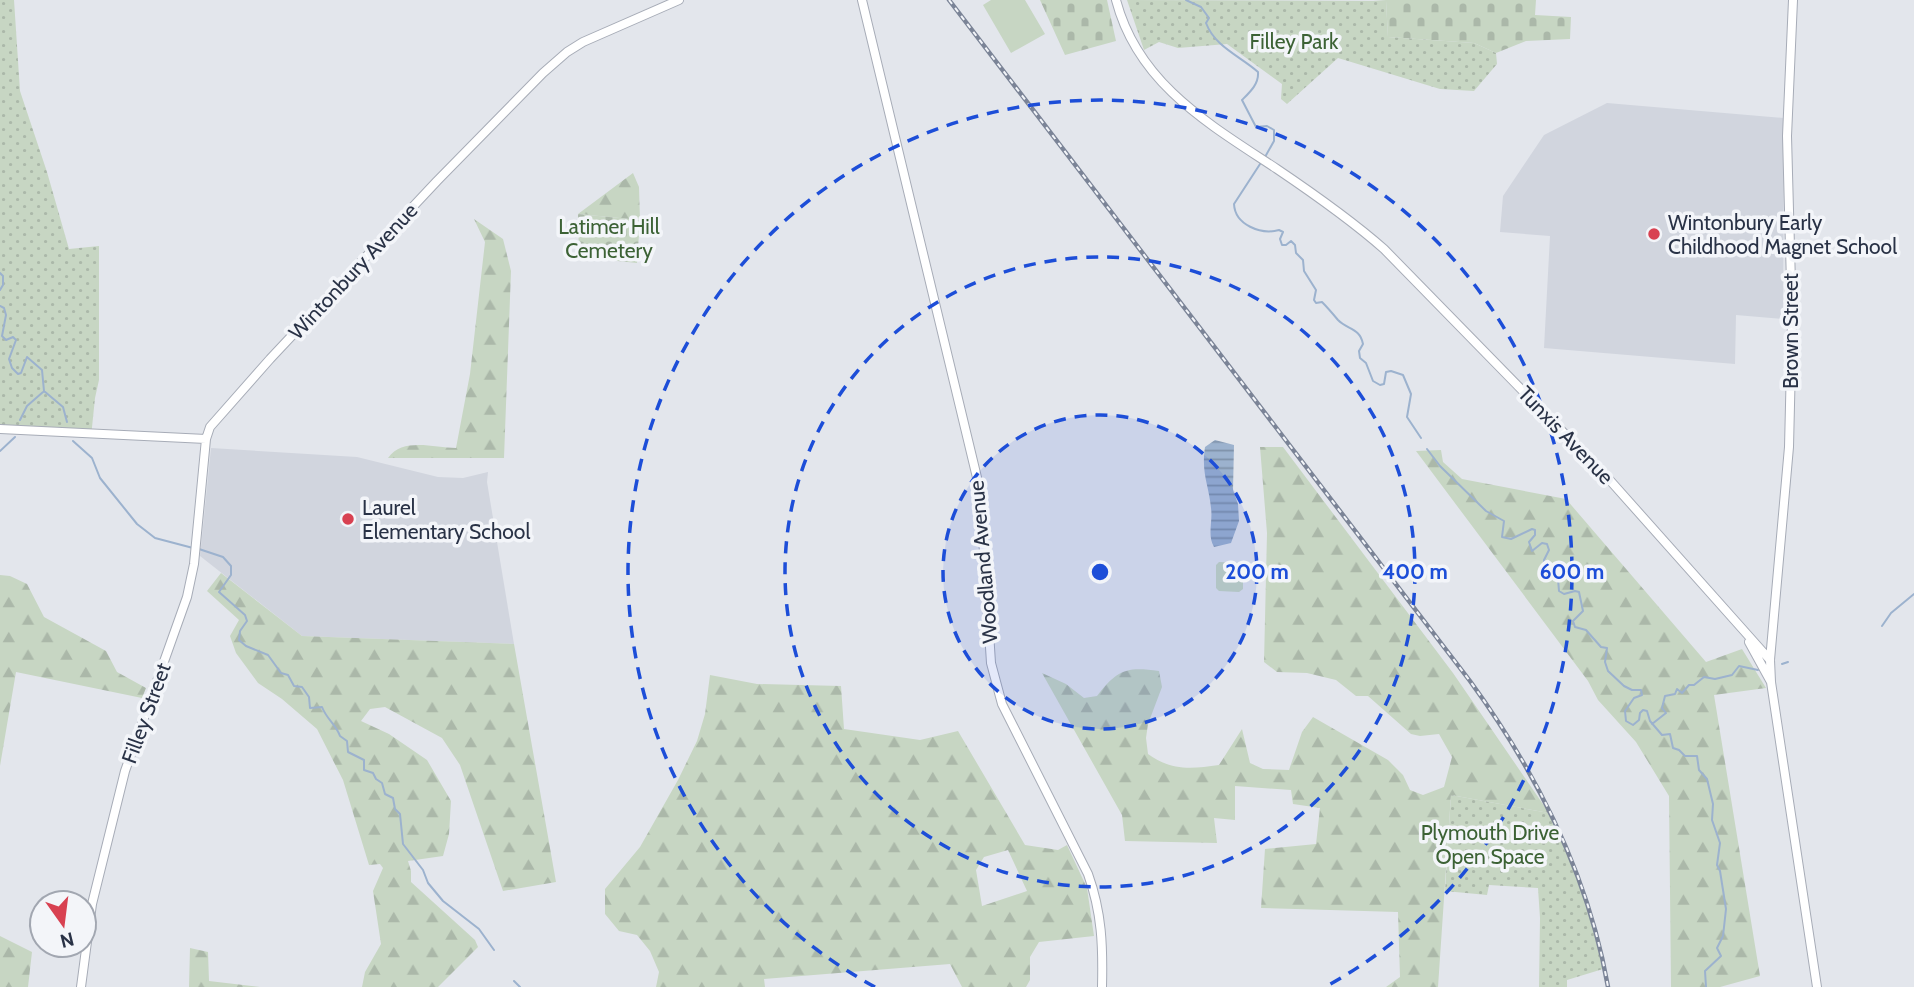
<svg xmlns="http://www.w3.org/2000/svg" width="1914" height="987" font-family="Cabin,sans-serif">
  <style>
    .built { fill: #d1d5de }
    .grass { fill: #c7d6c3 }
    .forest { fill: url(#forest-firs); fill-rule: evenodd }
    .cemetery { fill: url(#cemetery-stones) }
    .park { fill: url(#park-dots) }
    .water { fill: url(#water-rules) }
    .lines { fill: none; stroke-linecap: round; stroke-linejoin: round }
    .stream { stroke: #9cb2ce; stroke-width: 2 }
    .secondary-casing { stroke: #a7acb7; stroke-width: 10 }
    .secondary { stroke: #fff; stroke-width: 8 }
    .rail-casing { stroke: #7b8497; stroke-width: 4.5 }
    .rail { stroke: #f3f5f9; stroke-width: 2; stroke-dasharray: 5; stroke-linecap: butt }
    .ring { fill: none; stroke: #1d4ed8; stroke-width: 3.5; stroke-dasharray: 12 9 }
    .poi-dot { fill: #d84151; stroke: #f3f5f9; stroke-width: 2.5 }
    .labels { text-anchor: middle; dominant-baseline: central; stroke-width: 7; stroke-linejoin: round; paint-order: stroke }
    .park-label { font-size: 21px; fill: #3c6235; stroke: #f3f5f9 }
    .poi-label { font-size: 21px; fill: #293246; stroke: #f3f5f9; text-anchor: start }
    .street-label { font-size: 21px; fill: #293246; stroke: #f3f5f9 }
    .centre { fill: #1d4ed8; stroke: #f3f5f9; stroke-width: 3.5 }
    .ring-label { font-size: 21px; text-anchor: middle; font-weight: bold; fill: #1d4ed8; stroke: #f3f5f9; stroke-width: 7; stroke-linejoin: round; paint-order: stroke }
  </style>
  <defs>
    <pattern id="forest-firs" width="22" height="20" patternUnits="userSpaceOnUse" patternTransform="scale(1.75)"><rect width="22" height="20" fill="#c7d6c3"/><path d="M5 1l3.5 6h-7zM16 11l3.5 6h-7z" fill="#abb8a9"/></pattern>
    <pattern id="cemetery-stones" width="16" height="16" patternUnits="userSpaceOnUse" patternTransform="scale(1.75)"><rect width="16" height="16" fill="#c7d6c3"/><path d="M2 7V4a2 2 0 0 1 4 0v3zM10 15v-3a2 2 0 0 1 4 0v3z" fill="#abb8a9"/></pattern>
    <pattern id="park-dots" width="8" height="8" patternUnits="userSpaceOnUse" patternTransform="scale(1.75)"><rect width="8" height="8" fill="#c7d6c3"/><path d="M2 2h.1M6 6h.1" fill="none" stroke="#abb8a9" stroke-width="1.8" stroke-linecap="round"/></pattern>
    <pattern id="water-rules" width="6" height="5" patternUnits="userSpaceOnUse" patternTransform="scale(1.75)"><rect width="6" height="5" fill="#9cb2ce"/><path d="M0 2.5h6" fill="none" stroke="#7f91a9"/></pattern>
  </defs>
  <rect width="100%" height="100%" fill="#e3e6ec"/>
  <path class="built" d="M1607 103 1784 118 1783 319 1736 315 1735 364 1544 348 1550 236 1500 232 1503 196 1544 135Z
    M211 448 357 457 438 477 463 478 488 472 487 482 514 644 302 636 200 556Z"/>
  <path class="grass" d="M991 0H1025L1045 34 1011 53 983 5Z
    M1219 562 1240 563 1243 566V589L1239 592 1219 591 1216 588V565Z"/>
  <path class="forest" d="M633 173 639 187 640 220 578 214Z
    M474 219 503 239 511 271 504 458H388C403 437 434 448 456 448L470 374 485 242Z
    M1260 447H1283L1453 673 1549 813 1451 795 1438 987H1386L1400 977 1398 912 1261 908 1265 849 1316 844 1320 808 1293 804 1291 790 1235 786V820L1214 818 1217 843 1125 841 1122 815 1042 673 1066 684 1084 698 1097 696C1117 670 1126 666 1159 671L1162 687 1148 724 1146 738 1148 754C1172 771 1191 769 1219 765L1242 729 1250 763 1263 769 1289 770 1302 732 1313 717 1388 760 1403 775 1410 790 1423 795 1444 787 1452 757 1439 734 1420 736 1411 734 1368 696H1356L1336 680 1307 673 1277 672 1264 662 1267 533Z
    M1441 450 1443 462 1462 479 1566 499 1706 662 1742 649 1766 688 1714 695 1760 976 1720 987H1671L1669 796 1636 742 1598 700 1588 681 1416 451Z
    M221 573 302 636 514 644 556 882 503 891 460 765 442 738 385 707 370 709 361 721 389 734 427 760 451 801 449 834 443 856 408 861 411 871V882L475 940 478 947 438 987H362L365 972 381 944 373 891 383 868 380 864 369 865 343 780 317 729 282 699 258 683 236 653 230 636 239 620 207 591Z
    M0 575 10 576 27 584 44 617 106 651 117 672 146 688 142 698 16 672 0 766Z
    M710 675 757 684 841 686 844 729 920 740 958 731 1025 845 1058 850 1067 845 1087 888 1094 936 1039 942 1030 957V980L1026 987H962L950 964 764 979 765 987H656L659 972 650 951 637 935 619 931 605 914V889L640 847 678 780 697 741 705 714ZM1008 850 1027 891 982 906 976 870 984 857Z
    M0 936 32 952 28 987H0Z
    M190 948 208 952 209 981 260 987H189Z"/>
  <path class="cemetery" d="M1040 0H1107L1116 41 1065 55Z
    M1373 0H1536L1535 15 1571 17 1570 39 1526 41 1496 53 1474 43 1388 37 1386 1Z
    M578 214 640 220 637 263 579 257Z"/>
  <path class="park" d="M0 0H14L20 91 47 172 69 249 99 246V380L95 398 91 437 0 431Z
    M1127 0 1386 1 1388 37 1474 43 1496 53 1497 64 1474 91 1440 89 1338 58 1287 104 1281 99 1282 84 1227 44 1178 48 1159 42 1144 50Z
    M1451 795 1549 813 1584 893 1603 969 1567 980V987H1539L1540 918 1538 888 1489 885 1487 895 1445 891Z"/>
  <path class="water" d="M1215 440 1234 445 1233 490 1238 504 1239 521 1231 543 1214 547C1207 535 1213 522 1211 508 1209 485 1201 474 1205 447Z"/>
  <g class="lines">
    <path class="stream" d="M1186 0 1201 7 1209 18 1206 23C1215 47 1240 56 1258 72 1259 84 1250 92 1242 100L1256 127 1267 126 1274 130V141L1265 157
      M1262 161 1234 204C1235 225 1261 235 1279 230L1283 232 1280 239 1282 245H1286L1291 241 1295 245 1296 253 1303 260 1304 271 1316 290 1314 300 1316 303 1322 302C1328 308 1333 314 1338 320 1348 330 1360 328 1363 344L1359 351 1360 358 1366 363 1373 381 1380 385 1384 384 1386 372 1391 371 1403 375 1411 394 1407 417 1421 438
      M0 273 3 276V285L0 290
      M0 306 4 308 6 315 2 336 6 340 13 337 16 340 9 359 12 368 18 374 21 373 27 357 42 370 44 391 63 407 67 422
      M20 420 27 406 43 392
      M73 441 92 458 100 478 137 524 155 538 193 548
      M1427 449 1440 466 1486 511 1504 521 1502 537 1511 539 1532 529 1535 530V535L1529 542 1532 551 1542 543 1547 544 1549 550 1544 560V565C1554 566 1558 563 1569 566L1572 570 1570 575 1558 579 1559 591 1564 594 1575 591 1579 592 1583 611 1573 621 1575 627 1586 630 1601 647 1607 648 1605 662 1608 671 1624 686 1632 690H1641L1642 695 1634 698 1625 711 1626 721 1633 725 1639 720 1640 713 1643 710 1647 711 1650 721 1662 735 1670 734 1673 748 1679 750 1685 756H1697L1699 770 1707 779 1713 804 1712 820 1720 843 1717 865 1720 871 1726 909 1723 936 1717 948 1721 956 1705 971 1706 987
      M0 451 15 437
      M199 549 223 557 231 566V575L219 592 245 615 247 621 240 631 239 640 246 646 268 655 281 673 288 675 294 686 302 687 309 697 310 708 322 707C327 720 336 724 340 736L347 741 348 752 364 760V770L373 773 376 779 382 783 385 794 393 798 395 809 400 814 403 844 423 870 428 883 443 901 479 929 494 950
      M1882 626 1891 613 1914 594
      M1782 664 1788 662
      M1652 724 1666 713 1662 708 1665 696 1675 694 1677 689 1682 693 1689 685H1694L1704 677 1715 679 1732 675 1739 666 1758 670
      M514 981 520 987"/>
    <defs>
      <path id="secondary" d="M862 0 980 490 991 663 1002 704 1088 874C1102 913 1103 946 1102 987
        M1116 0C1138 84 1209 124 1277 169 1314 194 1350 219 1384 249L1607 477 1770 660
        M1793 0 1787 136 1792 321 1789 447 1770 660 1771 682 1817 987
        M0 429 206 439
        M1749 642 1771 682
        M81 987 92 904 125 771 187 597 194 564 206 439 210 427 270 359 437 181 543 73 567 52 583 42 679 0"/>
    </defs>
    <use href="#secondary" class="secondary-casing"/>
    <use href="#secondary" class="secondary"/>
    <defs>
      <path id="rail" d="M949 0 1470 681C1537 773 1588 873 1608 987"/>
    </defs>
    <use href="#rail" class="rail-casing"/>
    <use href="#rail" class="rail"/>
  </g>
  <circle cx="1100" cy="572" r="157" fill="#1d4ed8" fill-opacity=".12"/>
  <g class="ring">
    <circle cx="1100" cy="572" r="157"/>
    <circle cx="1100" cy="572" r="315"/>
    <path d="M875 987A472 472 0 1 1 1325 987"/>
  </g>
  <g class="poi-dot">
    <circle cx="1654" cy="234" r="7"/>
    <circle cx="348" cy="519" r="7"/>
  </g>
  <g class="labels">
    <g class="park-label">
      <text x="1294" y="41">Filley Park</text>
      <text x="609" y="226">Latimer Hill<tspan x="609" dy="24">Cemetery</tspan></text>
      <text x="1490" y="832">Plymouth Drive<tspan x="1490" dy="24">Open Space</tspan></text>
    </g>
    <g class="poi-label">
      <text x="1668" y="222">Wintonbury Early<tspan x="1668" dy="24">Childhood Magnet School</tspan></text>
      <text x="362" y="507">Laurel<tspan x="362" dy="24">Elementary School</tspan></text>
    </g>
    <g class="street-label">
      <text transform="translate(353 271) rotate(-47)">Wintonbury Avenue</text>
      <text transform="translate(1790 331) rotate(-90)">Brown Street</text>
      <text transform="translate(1566 435) rotate(46)">Tunxis Avenue</text>
      <text transform="translate(983 562) rotate(-95)">Woodland Avenue</text>
      <text transform="translate(146 713) rotate(-70)">Filley Street</text>
    </g>
  </g>
  <circle cx="1100" cy="572" r="10" class="centre"/>
  <g class="ring-label">
    <text x="1257" y="579">200 m</text>
    <text x="1415" y="579">400 m</text>
    <text x="1572" y="579">600 m</text>
  </g>
  <g transform="translate(63 924) rotate(166)"><circle r="33" fill="#f3f5f9" stroke="#a2a7b1" stroke-width="2"/>
  <path d="M0-5L12 26L0 18L-12 26Z" fill="#d84151"/>
  <text y="-10" font-size="19" font-weight="bold" text-anchor="middle" fill="#293246">N</text>
  </g>
</svg>
